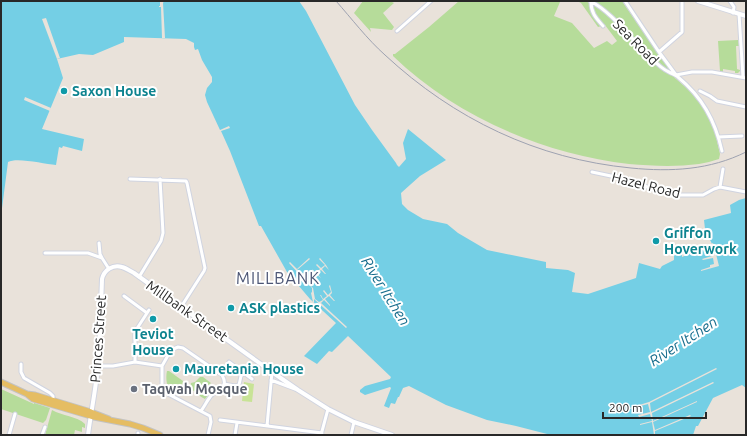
<svg xmlns="http://www.w3.org/2000/svg" width="747" height="436" font-family="Ubuntu,sans-serif">
  <style>
    .green { fill: #b6dc9a }
    .pitch { fill: #c8e396 }
    .water { fill: #74cfe5 }
    .pier { fill: #e9e2da }
    .lines { fill: none; stroke-linecap: round; stroke-linejoin: round }
    .minor-casing { stroke: #d0d4e0; stroke-width: 5 }
    .tertiary-casing { stroke: #d0d4e0; stroke-width: 6 }
    .primary-casing { stroke: #c3c3c3; stroke-width: 7 }
    .minor { stroke: #fff; stroke-width: 3 }
    .tertiary { stroke: #fff; stroke-width: 4 }
    .primary { stroke: #e5bd63; stroke-width: 5 }
    .rail { stroke: #9ea2b1; stroke-width: 1 }
    .culture-dot { fill: #0f9aa8; stroke: #fff; stroke-width: 1.5 }
    .worship-dot { fill: #6b7280; stroke: #fff; stroke-width: 1.5 }
    .labels { text-anchor: middle; dominant-baseline: central; stroke-width: 4; stroke-linejoin: round; paint-order: stroke }
    .street-label { font-size: 14px; fill: #282828; stroke: #fff }
    .culture-label { font-size: 14px; font-weight: bold; fill: #0d838f; stroke: #fff; text-anchor: start }
    .worship-label { font-size: 14px; font-weight: bold; fill: #5b616d; stroke: #fff; text-anchor: start }
    .water-label { font-size: 15px; font-style: italic; fill: #176d8d; stroke: #fff }
    .quarter-label { font-size: 16px; letter-spacing: 1px; fill: #4c5675; stroke: #fff }
  </style>
  <rect width="100%" height="100%" fill="#e9e2da"/>
  <path class="green" d="M363 1H390L394 3 383 13 394 27 392 30 370 28 371 32 354 13Z
    M459 1H561L560 2 554 16 572 23 594 48 607 41 612 45 617 41 605 25 598 27 581 3 577 1H622L675 78 689 90 705 110 715 132 720 154 719 159C712 161 706 163 699 164 676 167 652 166 629 164 543 154 455 116 393 56V54H395L429 27Z
    M738 40 739 46H736L737 69 740 70V71L738 73H735V71L723 69V72L720 71 718 41Z
    M167 371H169L183 381 182 386H179L178 394C167 393 165 380 167 371Z
    M200 377H203L211 383 209 385 214 390 208 395 205 399C200 397 196 392 191 389L190 387 191 383 195 382Z
    M1 389 34 404V403L50 408 46 420 43 423 1 409Z
    M52 410C62 416 77 416 85 424V428L82 427V432L75 430 74 435H45Z"/>
  <path class="pitch" d="M244 382 254 384 252 402 242 401Z"/>
  <path class="water" d="M1 1H299L306 11 355 105 372 130 396 163 397 165 399 167 406 159 403 143 408 129 446 160 420 176 401 193 402 204 408 210 423 219 447 224 458 233 487 250 546 262V268L568 270 575 273 572 292 588 294 636 278 639 263 660 269 662 266 674 260V249L682 248V257L712 244 705 229 704 220 731 213 730 205 739 200 746 198V388L742 385 713 398 698 426H696L693 435H551L516 426 487 420 446 405 409 386 403 388 399 397H398L395 404 391 403 389 408 384 406 391 388 390 387 365 395 360 392V390L365 386 390 379 391 377 348 336 332 352 329 351 317 364 304 356 336 323 310 299 287 272 261 226H259L230 151 221 131 230 128 229 126 220 130 207 102 205 95 207 88 212 82V77L202 60 198 49 195 50 194 47V43L186 39 124 37V42L93 55 79 54 57 59 63 78 42 129 84 139 82 151 63 146 62 148 59 147 56 165C44 164 17 157 8 162L1 216Z"/>
  <path class="pier" d="M160 1H164L163 3 165 38H162L161 7H159V6H160Z
    M46 18 60 58 57 59 42 19Z
    M25 97 51 108 50 111 24 100Z
    M713 243 714 246 711 248H713L714 254H716L719 266 701 271V270L710 267V265L714 264 713 258 703 260 702 259 712 256 711 252 705 253V252L710 251 707 246Z
    M309 258 310 259 297 270 301 275 307 270H308L302 276 307 281 310 278 308 275 310 278 315 274 312 269 316 273 320 269 316 265 317 264 321 268 325 265 319 259 320 258 326 265 329 270 325 266 322 269 326 274H325L321 270 317 273 321 278 316 274 313 277 317 282H316L312 278 307 282 313 288 315 299 319 302 323 300 320 295H321L323 299 327 296 323 291 324 290 328 295 331 292 329 286 330 285 332 293 330 295 335 301H334L329 296 325 299 330 305V306L324 300 321 303 347 327 346 328 314 299V303L313 302 311 293 312 292V288L289 263 290 262 297 269Z
    M716 368 717 369 650 403 651 412 713 382 714 383 652 413 653 421 697 401V402L653 422 655 430 690 415 691 416 655 431V435H654L652 422 640 425V424L652 421 650 414 639 417 638 415 650 412 648 404 626 410V409L649 402Z"/>
  <g class="lines">
    <defs>
      <path id="minor" d="M590 1C612 12 632 40 650 57 656 63 662 69 669 72 672 74 675 74 678 77 702 97 715 120 722 151
        M625 1 659 52 676 75
        M730 1 734 7 733 13
        M591 2C591 13 596 18 603 26
        M739 14 743 77
        M397 31 431 1
        M659 52 682 32V1
        M676 75 692 72H712L746 78
        M700 91 710 96 717 101 746 107
        M718 137 742 136
        M592 172 630 180 652 189 681 195H703L714 189 720 187 746 192
        M130 179 186 181 187 183 205 268 204 271 181 307
        M720 187 723 169
        M99 243 100 254 102 258
        M45 253H88L102 258 109 269
        M139 277 161 241 163 233 160 179
        M124 296 147 313
        M135 362V334L136 330 149 310
        M229 362 252 379
        M21 364V372L24 378 50 393 53 396V401
        M98 366H113L135 362 162 366
        M271 380 295 389
        M224 384 235 386 239 385 241 376 244 373
        M201 411C204 407 207 401 210 397 216 389 230 389 222 375L183 348 178 347 171 350 162 366V387L164 390 168 394 210 416 211 422 208 435
        M220 420 322 433
        M267 426 272 372
        M9 435 15 414
        M42 435 45 427
        M138 435V433
        M235 435 237 423
        M321 435 328 409
        M351 435 354 422"/>
      <path id="tertiary" d="M698 1 746 16
        M88 435C91 412 96 388 98 365 100 336 101 307 102 279 104 270 113 264 122 267 126 268 130 271 134 273L272 372 298 390 328 409 354 422 392 435"/>
      <path id="primary" d="M1 382 27 394 33 399 94 417 130 424 143 428 160 435
        M27 394 35 395 91 412 109 419"/>
    </defs>
    <use href="#minor" class="minor-casing"/>
    <use href="#tertiary" class="tertiary-casing"/>
    <use href="#primary" class="primary-casing"/>
    <use href="#minor" class="minor"/>
    <use href="#tertiary" class="tertiary"/>
    <use href="#primary" class="primary"/>
    <path class="rail" d="M336 1C352 19 367 39 385 55 454 119 537 159 631 168 671 172 710 170 746 152"/>
  </g>
  <g class="culture-dot">
    <circle cx="64" cy="91" r="4"/>
    <circle cx="656" cy="241" r="4"/>
    <circle cx="231" cy="308" r="4"/>
    <circle cx="153" cy="319" r="4"/>
    <circle cx="176" cy="369" r="4"/>
  </g>
  <circle class="worship-dot" cx="134" cy="389" r="4"/>
  <g class="labels">
    <g class="street-label">
      <text transform="translate(636 42) rotate(45)">Sea Road</text>
      <text transform="translate(646 185) rotate(14)">Hazel Road</text>
      <text transform="translate(187 311) rotate(35)">Millbank Street</text>
      <text transform="translate(98 339) rotate(-86)">Princes Street</text>
    </g>
    <g class="culture-label">
      <text x="72" y="91">Saxon House</text>
      <text x="664" y="233">Griffon<tspan x="664" dy="16">Hoverwork</tspan></text>
      <text x="239" y="308">ASK plastics</text>
      <text x="153" y="334" text-anchor="middle">Teviot<tspan x="153" dy="16">House</tspan></text>
      <text x="184" y="369">Mauretania House</text>
    </g>
    <g class="worship-label">
      <text x="142" y="389">Taqwah Mosque</text>
    </g>
    <g class="water-label">
      <text transform="translate(386 291) rotate(58)">River Itchen</text>
      <text transform="translate(683 341) rotate(-33)">River Itchen</text>
    </g>
    <g class="quarter-label">
      <text x="278" y="278">MILLBANK</text>
    </g>
  </g>
  <rect width="747" height="436" fill="none" stroke="#282828" stroke-width="4"/>
  <path d="M603 412v6h103v-6" fill="none" stroke="#282828" stroke-width="2"/>
  <text x="609" y="412" font-size="12" fill="#282828" stroke="#ffffff" stroke-width="3" paint-order="stroke">200 m</text>
</svg>
